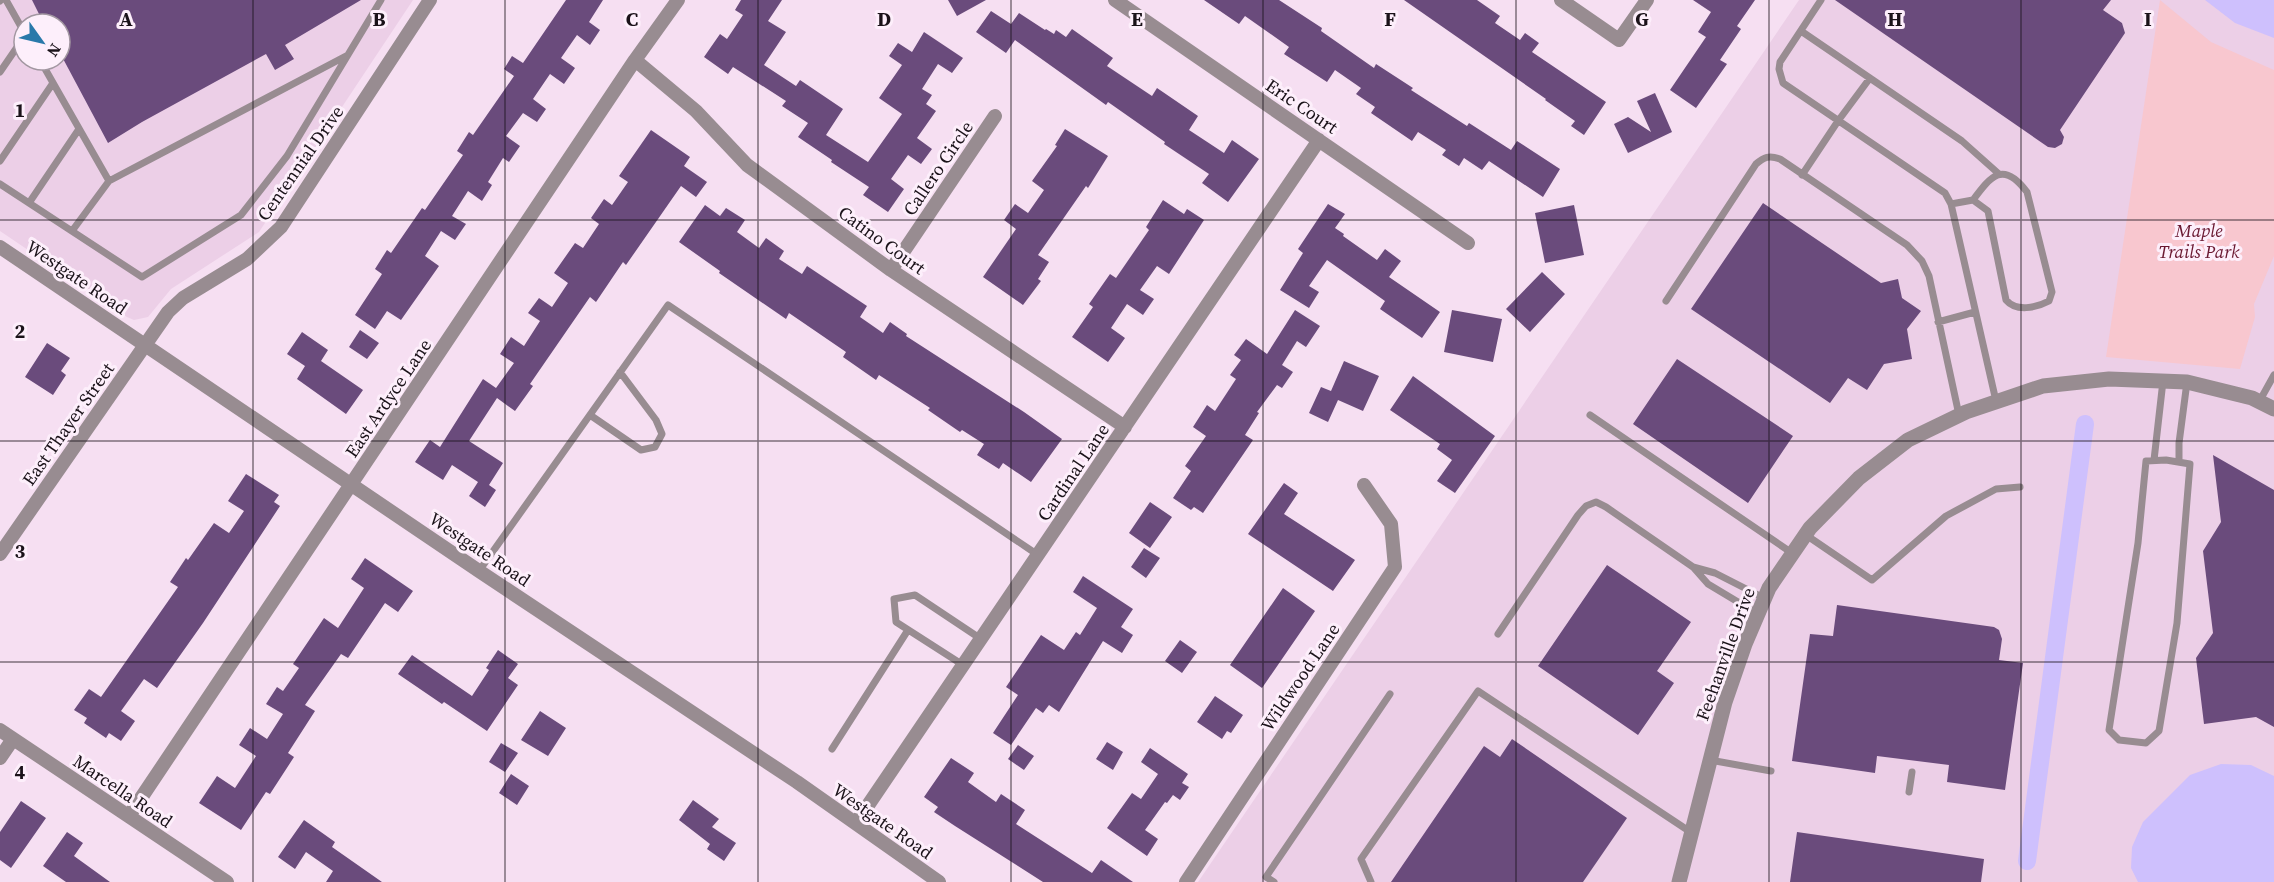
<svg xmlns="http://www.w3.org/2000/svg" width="2274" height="882" font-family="'Source Serif 4',serif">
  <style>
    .built { fill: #eccfe7; fill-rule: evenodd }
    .green { fill: #f8c7cf }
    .water { fill: #cec0fd }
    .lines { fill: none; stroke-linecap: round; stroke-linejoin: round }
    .canal { stroke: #cec0fd; stroke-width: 18 }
    .building { fill: #6a4b7c }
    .service { stroke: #988c91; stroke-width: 7 }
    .minor { stroke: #988c91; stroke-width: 14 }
    .tertiary { stroke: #988c91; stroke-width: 15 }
    .grid { fill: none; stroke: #1a1219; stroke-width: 1.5; stroke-opacity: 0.55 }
    .labels { text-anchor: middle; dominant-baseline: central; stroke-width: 6; stroke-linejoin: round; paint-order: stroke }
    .street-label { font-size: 18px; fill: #1a1219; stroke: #fdeffb }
    .park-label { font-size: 18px; font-style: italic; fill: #6a1831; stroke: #fdeffb }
    .grid-label { font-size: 20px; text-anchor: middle; font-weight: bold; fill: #1a1219; stroke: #fdeffb; stroke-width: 6; stroke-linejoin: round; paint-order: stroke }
  </style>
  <rect width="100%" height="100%" fill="#f6dff2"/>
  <path class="built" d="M0 0H413L259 232 171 289 148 317 134 320 127 317 0 231ZM24 24H60V60H24Z
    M1799 0H2274V882H1198Z"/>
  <path class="green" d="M2160 0 2211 42 2274 70V256L2254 304 2255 317 2240 369 2106 357Z"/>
  <path class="water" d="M2205 0H2274V38L2235 23Z
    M2221 764 2251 765 2274 776V882H2138L2131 868 2132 847 2143 822 2190 775Z"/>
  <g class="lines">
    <path class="canal" d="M2027 861 2085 424"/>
  </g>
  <path class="building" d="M32 0H361L285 45 294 59 275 70 266 54 142 122 108 143 60 53V24H44Z
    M566 0H603L589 22 600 30 590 45 577 35 561 58 575 68 564 84 550 74 533 99 546 109 537 122 523 113 506 136 520 146 509 162 503 158 488 182 492 185 482 201 468 191 452 216 466 224 455 240 441 231 425 256 439 266 401 320 387 311 375 329 355 315 382 274 375 269 387 250 391 253 422 208 425 210 463 155 457 151 469 132 473 135 514 76 504 69 512 56 523 63Z
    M741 0H782L768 21 786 32 764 65 796 86 800 80 843 109 826 135 868 162 902 114 879 98 902 65 889 56 898 43 912 52 924 32 963 58 952 73 938 64 922 89 932 95 926 104 936 111 917 138 932 149 921 164 908 155 891 179 904 189 888 212 863 195 869 187 831 162 832 160 798 137 808 123 782 106 786 101 733 67 728 74 704 57 720 34 727 39 743 15 735 10Z
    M948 0H986L957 16Z
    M1204 0H1279L1322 28 1321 31 1374 68 1376 64 1413 88 1411 90 1467 126 1469 123 1511 150 1517 141 1560 169 1543 197 1489 161 1482 170 1464 158 1459 166 1442 155 1446 150 1418 132 1412 141 1371 113 1375 107 1356 94 1361 88 1335 70 1327 82 1284 54 1289 47 1245 16 1239 24Z
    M1404 0H1477L1500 16 1495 23 1520 40 1525 33 1539 43 1532 52 1606 102 1584 135 1571 126 1575 121 1545 100 1546 99Z
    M1693 0H1755L1737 26 1741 29 1720 60 1727 64 1696 108 1670 90 1706 37 1698 32 1711 12Z
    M1835 0H2111L2103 10 2122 23 2125 33 2060 130 2064 137 2062 144 2055 148 2048 147Z
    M991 11 1011 24 1019 13 1045 30 1046 29 1054 34 1056 30 1066 37 1072 29 1113 58 1107 66 1152 96 1157 88 1198 116 1189 130 1224 153 1232 140 1259 159 1228 202 1202 183 1209 174 1164 144 1165 142 1108 102 1106 105 1015 40 1006 53 976 32Z
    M1655 93 1672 132 1628 153 1614 124 1628 117 1651 132 1637 101Z
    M1065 129 1108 156 1088 188 1086 186 1038 255 1049 262 1038 279 1041 281 1023 305 983 277 1016 229 1004 220 1015 204 1028 213 1044 190 1032 181 1057 146 1055 145Z
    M651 130 690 157 684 166 707 182 696 197 681 186 626 265 623 262 596 302 590 297 530 384 533 386 515 411 497 398 469 441 503 463 489 485 496 490 485 507 469 496 478 482 452 465 443 480 415 462 430 440 440 447 483 379 496 388 514 363 500 354 511 337 524 346 540 321 528 313 539 298 552 307 568 283 554 273 575 243 583 248 599 224 591 218 604 199 612 205 628 182 619 176Z
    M1163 200 1184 214 1187 209 1204 220 1169 274 1157 266 1140 290 1154 299 1143 315 1127 304 1111 328 1125 338 1108 362 1072 337 1093 307 1089 304 1110 274 1116 278 1149 230 1146 227Z
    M1763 203 1881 283 1898 279 1902 298 1921 311 1907 329 1912 359 1884 364 1867 390 1848 378 1830 403 1691 309Z
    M1328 204 1345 214 1335 228 1344 234 1343 236 1377 260 1385 249 1401 261 1389 277 1440 312 1422 338 1380 309 1385 301 1327 260 1309 286 1319 292 1309 308 1280 290 1303 253 1298 249Z
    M705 205 720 216 726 208 745 220 737 232 759 248 766 238 784 251 779 259 802 274 807 266 867 306 860 317 883 333 890 322 907 334 906 336 1024 412 1062 439 1031 482 1003 463 999 469 977 455 984 444 962 430 960 432 928 410 930 408 879 375 876 380 843 357 846 352 789 313 786 319 719 273 720 271 679 242Z
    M1574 205 1584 255 1545 263 1535 213Z
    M1542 272 1565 294 1530 332 1506 309Z
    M1295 310 1320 326 1306 347 1297 341 1282 365 1293 372 1282 388 1277 385 1257 412 1259 413 1245 435 1253 440 1203 513 1194 507 1191 510 1173 498 1191 471 1185 466 1206 436 1193 427 1207 405 1215 411 1236 379 1230 375 1241 360 1234 355 1246 339 1267 354Z
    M1452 310 1502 319 1493 362 1444 352Z
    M360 330 379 343 367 359 349 347Z
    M302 332 328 350 321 361 363 390 346 414 297 379 305 366 287 354Z
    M47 343 70 358 61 371 66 375 53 395 25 377Z
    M1677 359 1793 436 1748 503 1633 424Z
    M1344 361 1379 376 1363 411 1338 400 1328 422 1309 413 1321 387 1331 391Z
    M1413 376 1495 436 1455 493 1437 481 1452 460 1437 449 1440 444 1390 410Z
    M2213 455 2274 490V727L2256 717 2204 724 2196 658 2213 633 2203 551 2221 522Z
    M246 474 279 495 274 502 280 506 203 623 157 688 144 679 121 711 135 721 121 741 109 733 106 738 84 723 87 718 74 710 89 689 101 697 178 587 170 582 186 558 188 560 214 523 229 533 244 511 228 501Z
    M1284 483 1298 493 1284 514 1355 560 1333 591 1248 534Z
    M1150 502 1172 517 1150 548 1129 533Z
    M1144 548 1160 558 1146 578 1131 567Z
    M365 558 413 591 398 612 385 603 348 658 341 654 305 705 315 711 288 753 294 757 270 794 266 792 241 830 199 803 217 776 235 788 256 756 239 745 250 728 267 739 283 714 266 704 277 687 283 691 299 668 293 664 324 618 338 628 364 588 351 579Z
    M1607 565 1691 622 1657 671 1674 683 1638 735 1538 666Z
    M1083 576 1133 609 1121 627 1133 635 1122 653 1103 641 1059 712 1049 705 1043 713 1036 708 1011 745 993 733 1018 695 1006 687 1041 635 1064 650 1076 632 1080 635 1097 608 1073 592Z
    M1283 588 1315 611 1262 688 1230 665Z
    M1837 605 1994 627 1999 630 2002 639 1999 660 2023 663 2005 790 1947 782 1949 765 1877 756 1875 773 1792 761 1810 634 1833 636Z
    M1180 640 1197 652 1182 673 1165 661Z
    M498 650 518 664 508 678 518 685 487 731 444 702 442 704 398 674 412 655 472 696 489 670 486 668Z
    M1215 696 1243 715 1231 733 1227 731 1222 739 1197 722Z
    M540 711 566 728 548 756 521 740Z
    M1512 739 1627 818 1583 882H1391L1484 746 1500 757Z
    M1107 742 1123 752 1113 770 1096 759Z
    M501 743 518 753 505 772 489 762Z
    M1018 745 1034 756 1024 770 1008 759Z
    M1150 748 1188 774 1182 783 1189 787 1180 800 1173 795 1167 803 1165 802 1145 830 1158 839 1147 856 1107 828 1132 793 1141 799 1158 774 1141 762Z
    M951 758 974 773 968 782 996 802 1001 794 1025 810 1016 824 1092 873 1101 860 1133 882H1043L955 826 934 812 938 807 924 797Z
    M511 774 529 786 517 805 499 793Z
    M693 800 719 819 712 827 736 843 724 861 707 849 710 844 679 820Z
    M21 801 46 818 11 868 0 860V832Z
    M304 820 335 842 332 847 382 882H326L333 871 306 852 295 869 278 857Z
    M67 832 83 843 74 856 110 882H66L43 866Z
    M1797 832 1984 859 1981 882H1790Z"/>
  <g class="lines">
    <path class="service" d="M6 0 24 32
      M1821 0 1780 62 1779 69 1783 83 1945 193 1951 204 1996 401
      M0 1 1 0
      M1801 31 1962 141 1999 174
      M40 60 109 181
      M0 72 24 37
      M0 161 53 83
      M1802 175 1838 121 1870 78
      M0 184 142 277 241 215 287 156 381 0
      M29 203 79 129
      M1951 204 1973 200 1988 211 2006 300C2016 312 2036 308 2049 301L2052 292 2027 192C2003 160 1991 176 1973 200
      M72 231 109 181 346 56
      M1666 301 1756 164C1764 157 1769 155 1780 159L1907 245 1922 261 1929 276 1959 415
      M1938 322 1975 312
      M2259 402 2274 375
      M590 415 641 450 655 447 662 434 656 420 620 372
      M1590 415 1792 553
      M2154 460 2163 381
      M2166 460 2190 464 2177 623 2159 731 2146 743 2119 740 2109 730 2138 543 2146 461Z
      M2179 462V443L2187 382
      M1806 535 1872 580 1946 516 1996 489 2020 487
      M1693 567 1708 584 1758 614
      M479 571 668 305 1038 555
      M1498 634 1578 515 1586 506 1596 502 1606 507 1693 567 1715 573 1764 598
      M963 665 896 622 894 599 915 595 981 639
      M832 749 908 630
      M1710 760 1771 771
      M1909 792 1912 772
      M1274 882 1266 877 1390 694
      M1371 882 1361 859 1478 691 1692 833"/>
    <path class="minor" d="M1115 0 1468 243
      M1561 0 1619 40 1647 0
      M635 60 696 111 747 165 891 270 1125 427
      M0 247 479 571 797 782 939 882
      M891 270 995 116
      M0 554 168 312 183 298 247 259 281 227 430 0
      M0 730 227 882
      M0 758 13 739
      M129 816 635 60 678 0
      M856 823 1319 140
      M1186 882 1395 567 1391 524 1364 485"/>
    <path class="tertiary" d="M1679 882 1725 702 1745 644 1769 588 1810 528 1859 478 1908 440 1966 412 2043 386 2109 379 2187 382 2252 398 2274 409"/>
  </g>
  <path class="grid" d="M253 0V882M505 0V882M758 0V882M1011 0V882M1263 0V882M1516 0V882M1769 0V882M2021 0V882M0 220H2274M0 441H2274M0 662H2274"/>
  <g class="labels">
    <g class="street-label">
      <text transform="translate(1302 106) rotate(34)">Eric Court</text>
      <text transform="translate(300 163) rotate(-55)">Centennial Drive</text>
      <text transform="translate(938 168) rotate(-56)">Callero Circle</text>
      <text transform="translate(882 240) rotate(36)">Catino Court</text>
      <text transform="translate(77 277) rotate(34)">Westgate Road</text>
      <text transform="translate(388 398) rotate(-56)">East Ardyce Lane</text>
      <text transform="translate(68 424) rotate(-55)">East Thayer Street</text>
      <text transform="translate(1073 472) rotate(-56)">Cardinal Lane</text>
      <text transform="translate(480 549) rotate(34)">Westgate Road</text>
      <text transform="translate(1725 654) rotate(-70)">Feehanville Drive</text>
      <text transform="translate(1300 677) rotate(-56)">Wildwood Lane</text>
      <text transform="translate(123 791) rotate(34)">Marcella Road</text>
      <text transform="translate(883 821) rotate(35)">Westgate Road</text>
    </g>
    <g class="park-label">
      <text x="2199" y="230">Maple<tspan x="2199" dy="21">Trails Park</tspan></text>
    </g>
  </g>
  <g class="grid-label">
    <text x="126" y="26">A</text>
    <text x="379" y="26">B</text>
    <text x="632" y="26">C</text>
    <text x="884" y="26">D</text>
    <text x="1137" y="26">E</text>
    <text x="1390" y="26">F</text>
    <text x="1642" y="26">G</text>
    <text x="1895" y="26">H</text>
    <text x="2148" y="26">I</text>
    <text x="20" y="117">1</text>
    <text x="20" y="338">2</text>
    <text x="20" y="558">3</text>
    <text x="20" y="779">4</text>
  </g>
  <g transform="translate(42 42) rotate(124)"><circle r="28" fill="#fdeffb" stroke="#a297a1" stroke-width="1.5"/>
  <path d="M0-4.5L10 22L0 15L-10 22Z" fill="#2979aa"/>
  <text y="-9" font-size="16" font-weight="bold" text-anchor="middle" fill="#1a1219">N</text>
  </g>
</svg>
